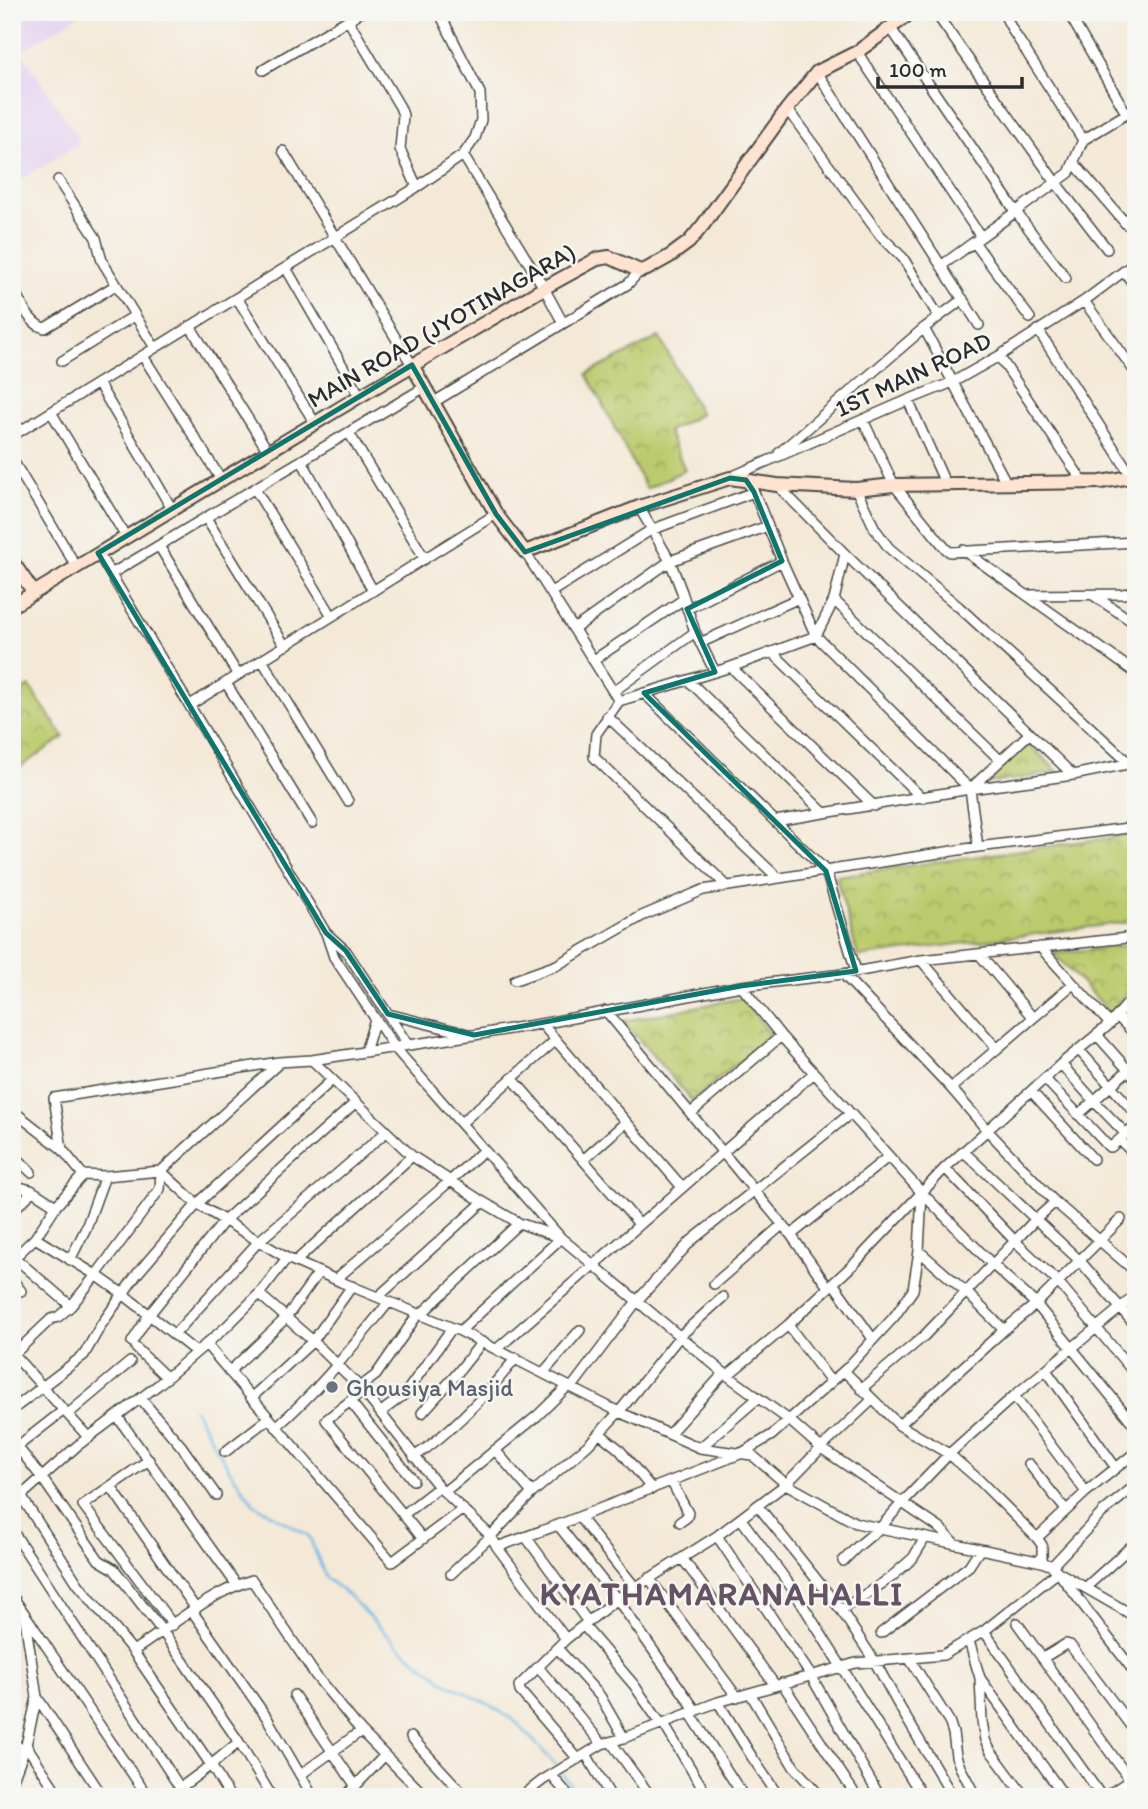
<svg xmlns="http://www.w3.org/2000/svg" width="1148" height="1809" font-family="Itim,sans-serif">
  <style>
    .built { fill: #e5d3f1 }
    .park { fill: url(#park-crowns); stroke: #737a4c; stroke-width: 2 }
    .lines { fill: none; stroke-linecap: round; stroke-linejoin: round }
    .stream { stroke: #6dbbe7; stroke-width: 2.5 }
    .street-casing { stroke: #494845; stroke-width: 12 }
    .secondary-casing { stroke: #494845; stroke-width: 16 }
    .street { stroke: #fff; stroke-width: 9 }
    .secondary { stroke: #fee3d1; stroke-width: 12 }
    .marked { fill: none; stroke: #0f766e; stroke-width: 5; stroke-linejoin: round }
    .worship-dot { fill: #6b7280; stroke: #f6f6f2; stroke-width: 2.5 }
    .labels { text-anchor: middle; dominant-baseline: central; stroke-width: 5; stroke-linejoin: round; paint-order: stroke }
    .street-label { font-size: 24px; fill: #2b2b2b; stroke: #f6f6f2 }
    .worship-label { font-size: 24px; fill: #5b616d; stroke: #f6f6f2; text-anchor: start }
    .district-label { font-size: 32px; font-weight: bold; letter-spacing: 2px; fill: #655364; stroke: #f6f6f2 }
  </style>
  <defs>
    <pattern id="park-crowns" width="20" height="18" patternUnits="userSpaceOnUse" patternTransform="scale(1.75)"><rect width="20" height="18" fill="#bbca6c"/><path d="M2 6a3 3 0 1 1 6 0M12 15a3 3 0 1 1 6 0" fill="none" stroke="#98a459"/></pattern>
  </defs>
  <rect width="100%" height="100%" fill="#f6f6f2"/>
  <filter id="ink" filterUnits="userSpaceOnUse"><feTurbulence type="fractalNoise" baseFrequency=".0143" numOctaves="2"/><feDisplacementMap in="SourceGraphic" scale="14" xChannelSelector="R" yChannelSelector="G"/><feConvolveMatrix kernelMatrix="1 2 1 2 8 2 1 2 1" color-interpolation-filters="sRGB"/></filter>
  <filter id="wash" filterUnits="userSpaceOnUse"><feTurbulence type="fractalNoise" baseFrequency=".00686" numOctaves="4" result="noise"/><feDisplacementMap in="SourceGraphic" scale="28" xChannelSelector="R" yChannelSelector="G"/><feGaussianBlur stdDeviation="1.57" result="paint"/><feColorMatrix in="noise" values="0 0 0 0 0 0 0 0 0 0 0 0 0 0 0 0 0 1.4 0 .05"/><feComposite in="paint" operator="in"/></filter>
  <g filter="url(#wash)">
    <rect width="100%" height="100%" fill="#f4e9d7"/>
    <path class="built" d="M12 12H84L21 51 80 142 12 186Z"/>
    <path class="park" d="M659 337 701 414 668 431 685 470 646 489 587 374Z
      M29 686 64 737 17 769 12 761V697Z
      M1027 742 1058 772 978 785Z
      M1136 834V921L858 957 836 876Z
      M1136 945V980L1111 1013 1053 953Z
      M742 998 771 1035 692 1101 623 1021Z"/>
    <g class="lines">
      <path class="stream" d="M194 1409 230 1471 254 1504 309 1536 326 1578 349 1596 398 1646 446 1683 490 1705 516 1722 555 1764
        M563 1774 578 1797"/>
    </g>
  </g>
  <g filter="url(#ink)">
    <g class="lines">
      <defs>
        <path id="street" d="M935 12 1056 183 1107 249
          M1003 12 1013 31 1083 140
          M1068 12 1126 113
          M348 20 400 107 403 115 400 149 417 187
          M890 27 1016 212 1066 278
          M857 52 981 237
          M263 70 361 12
          M817 72 979 325
          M787 109 880 235 903 258 939 317
          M283 151 412 365
          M463 155 544 288 563 323
          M1074 163 1126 224
          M58 180 96 238 102 261 155 348
          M1125 222 1136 211
          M974 242 1030 318
          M941 266 1069 173 1083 140 1136 108
          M286 268 360 396
          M1124 271 1136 288
          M12 287C20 300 29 325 45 328L116 285
          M237 298 315 423
          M1084 301 1136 373
          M190 326 268 451
          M924 328 1007 484
          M1038 330 1136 483
          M143 356 222 481
          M999 356 1083 482
          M62 361 134 316
          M98 383 172 509
          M908 400 946 485
          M434 402 628 284 640 271
          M51 412 126 537
          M863 420 894 485 946 549 950 552 1136 542
          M349 433 425 559
          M12 436 417 187 463 155 475 138 481 120 480 93 439 12
          M779 453 924 328 963 299
          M12 459 76 566
          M302 461 373 591
          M731 477 908 400 953 382 999 356 1084 301 1136 262
          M746 480 754 492 782 561 816 636 970 789 978 847
          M777 485 845 554 1073 775
          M255 489 332 616
          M856 489 875 529 889 548 959 607 1129 763 1136 754
          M639 507 670 561 682 592 695 632 715 672
          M206 518 285 646
          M159 546 238 675
          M963 550 1136 673
          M525 552 619 701
          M98 553 326 933
          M111 574 425 387
          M551 592 651 530 754 492
          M1027 595 1122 594 1136 592
          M1093 595 1136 624
          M834 600 1000 760
          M687 609 782 561
          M574 629 670 561 768 526
          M700 643 799 598
          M772 652 922 798
          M262 660 348 801
          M594 660 684 599
          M731 667 874 806
          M688 680 823 812
          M226 683 312 823
          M614 691 695 632
          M644 693 826 871 856 971
          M190 705 496 514
          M607 716 778 878
          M970 789 1030 733
          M775 821 970 789 1073 775 1132 763
          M727 886 594 757 596 734 619 701 731 667 816 636 834 600 845 554
          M1136 937 921 960 843 974 741 986 546 1023 474 1035 312 1060 279 1062 54 1098 62 1149 83 1175 105 1176 161 1171 197 1204 287 1258 341 1282 460 1331 619 1412 700 1448 752 1455 786 1484 856 1523 1042 1562 1052 1566 1058 1572 1136 1617
          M1040 947 1110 1024
          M979 954 1033 1018
          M921 960 997 1049
          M843 974 951 1088 987 1130 1055 1202 1136 1272
          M515 980 557 965 642 916 703 890 978 847 1136 827
          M741 986 781 1036 922 1193 993 1265 1036 1304 1136 1427
          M606 1011 791 1235 828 1287
          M388 1014 468 1034
          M1117 1016 1136 1035
          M542 1024 682 1187
          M1097 1035 1136 1079
          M408 1045 346 951 326 933 334 957 395 1048 561 1238 724 1373 789 1420 821 1448 941 1529 955 1544
          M1079 1050 1136 1114
          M365 1052 375 1019
          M312 1060 412 1156 483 1202 519 1223 561 1238 460 1331
          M1061 1064 1093 1100 1126 1134
          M512 1078 639 1224
          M1045 1079 1109 1147H1111L1136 1125
          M951 1088 1073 984
          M1031 1091 1093 1159
          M12 1110 62 1149
          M691 1113 781 1036
          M1078 1115 1136 1063
          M461 1123 556 1040
          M1120 1140 1136 1156
          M963 1151 1080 1261 1136 1326
          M12 1153 31 1172
          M583 1160 626 1122
          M945 1168 1015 1241 1058 1282 1136 1375
          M12 1185 31 1190 56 1206
          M12 1211 27 1197 31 1190
          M791 1235 888 1157
          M35 1238 96 1275 123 1294 196 1352
          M919 1251 966 1292 1004 1330
          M15 1258 71 1306
          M12 1260 35 1238 56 1206 83 1175
          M70 1260 86 1228 105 1176
          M296 1261 412 1156
          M12 1279 21 1291
          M336 1279 450 1181 484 1150
          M833 1283 873 1339
          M714 1284 782 1225
          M259 1294 313 1341 360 1387 439 1487 491 1536 497 1547 566 1639
          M378 1297 483 1202
          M420 1315 519 1223
          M788 1325 831 1382
          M174 1335 259 1241 386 1132
          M132 1342 149 1315 225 1220 356 1102
          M206 1344 392 1562 463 1509
          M136 1348 167 1378
          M497 1349 814 1073
          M12 1353 89 1438
          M12 1356 51 1319 58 1317 71 1306 96 1275 160 1189 161 1171 278 1064
          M1046 1370 1116 1468
          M844 1371 899 1425 949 1454 978 1479 1037 1538
          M229 1372 286 1318 319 1272
          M543 1373 580 1330
          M728 1375 788 1325 855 1263 945 1168 1061 1064 1110 1024 1136 994
          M360 1387 376 1375 418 1314
          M572 1387 637 1301 691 1241 850 1114
          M861 1389 924 1336 1035 1220 1055 1202
          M363 1391 326 1420 423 1539
          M1014 1396 1086 1492
          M251 1398 313 1341 352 1286
          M141 1399 182 1447 216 1495
          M350 1401 413 1480
          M12 1410 84 1355 101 1325 137 1274 197 1204 332 1080
          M381 1412 405 1394 452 1328
          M422 1413 455 1376 482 1342
          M68 1414 130 1362
          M117 1416 236 1584
          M899 1425 1004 1330 1036 1304 1121 1219
          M276 1427C319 1390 353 1346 389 1302
          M599 1433 619 1449 652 1489
          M669 1434 724 1373
          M12 1440 42 1478 99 1560 114 1569 163 1632 239 1742 272 1797
          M18 1446 64 1410
          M700 1448 758 1398
          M495 1450 532 1493
          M225 1452 269 1418
          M414 1457C453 1431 486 1395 516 1358
          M149 1460 83 1505 173 1625
          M1029 1464 1066 1510
          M671 1481 688 1513 687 1517 680 1522
          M111 1487 196 1609
          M444 1492 537 1416 568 1386
          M21 1496 78 1584 133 1651 211 1765 230 1797
          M12 1504 77 1446 158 1385 226 1327 259 1294 287 1258
          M758 1506 841 1610 875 1662 898 1704 953 1797
          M403 1515 439 1487
          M579 1517 635 1587
          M741 1519 792 1588 923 1797
          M558 1525 617 1599 696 1711
          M12 1530 186 1797
          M717 1536 810 1674 880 1797
          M526 1537 588 1622
          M497 1547 558 1525 740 1454 772 1435 847 1368 894 1317 913 1290 919 1251 922 1193
          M682 1558 775 1685
          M843 1561 857 1547 880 1528 902 1503 949 1454 1014 1396 1136 1295
          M1042 1562V1545L1037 1538 1086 1492 1136 1452
          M1052 1566 1103 1512 1136 1485
          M451 1574 491 1536 532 1493 588 1445 619 1412 680 1336 723 1297
          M1061 1576 1136 1674
          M649 1578 737 1697
          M1085 1588 1136 1542
          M12 1596 24 1613 37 1697 26 1745 12 1782
          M841 1610 889 1579 913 1558 925 1538
          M192 1611 267 1718 313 1797
          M24 1613 148 1797
          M1017 1623 1130 1780
          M584 1626 634 1685 661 1724
          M984 1631 1102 1797
          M881 1633 969 1566 980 1549
          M969 1641 980 1678 982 1721 985 1740 990 1750 1025 1797
          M558 1649 600 1696 624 1738
          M133 1651C169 1628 211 1592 252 1580L316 1676 361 1731 426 1797
          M909 1658 949 1721 953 1733 956 1756 960 1767 976 1797
          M1043 1658 1066 1644 1070 1645 1136 1733
          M538 1667 602 1744
          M980 1678 1065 1797
          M782 1683 853 1791
          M750 1693 794 1767 821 1797
          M294 1695 355 1785
          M37 1697 103 1797
          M718 1702 752 1757 779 1797
          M690 1713 744 1797
          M663 1723 708 1797
          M411 1737 466 1797
          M12 1740 23 1752
          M611 1742 651 1797
          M26 1745 60 1797
          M586 1754 611 1797
          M578 1759 520 1691 519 1686 566 1639 617 1599 717 1536 786 1484 821 1448 872 1400
          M300 1775 361 1731
          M551 1775 570 1797
          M12 1784 21 1797
          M180 1788 211 1765 239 1742
          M345 1797 385 1755
          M482 1797H489
          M521 1797 543 1780 602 1744 624 1738 718 1702 856 1663 943 1655 984 1631 1058 1572
          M1105 1797 1136 1776"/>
        <path id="secondary" d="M412 365 496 514 525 552 639 507 730 478 777 485 856 489 894 485 1101 482 1136 476
          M12 561 34 593
          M12 606 360 396 544 288 597 259 609 257 640 271 647 269 670 256 689 242 703 225 787 109 817 72 857 52 912 12"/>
      </defs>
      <use href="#street" class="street-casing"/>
      <use href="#secondary" class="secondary-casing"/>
      <use href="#street" class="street"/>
      <use href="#secondary" class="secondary"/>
    </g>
  </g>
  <path class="marked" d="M412 365 496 514 525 552 730 478 746 480 754 492 782 561 687 609 715 672 644 693 826 871 856 971 741 986 474 1035 388 1014 346 951 326 933 98 553Z"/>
  <circle class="worship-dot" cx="332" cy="1387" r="7"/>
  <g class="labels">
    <g class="street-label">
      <text transform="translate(441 325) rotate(-30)">MAIN ROAD (JYOTINAGARA)</text>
      <text transform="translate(913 374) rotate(-25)">1ST MAIN ROAD</text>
    </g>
    <g class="worship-label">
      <text x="346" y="1387">Ghousiya Masjid</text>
    </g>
    <g class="district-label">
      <text x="722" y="1594">KYATHAMARANAHALLI</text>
    </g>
  </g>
  <rect width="1148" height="1809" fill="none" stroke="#f6f6f2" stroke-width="42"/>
  <path d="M878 77v10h144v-10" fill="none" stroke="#2b2b2b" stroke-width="3.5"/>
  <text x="889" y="77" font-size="21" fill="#2b2b2b" stroke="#f6f6f2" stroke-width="5" paint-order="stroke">100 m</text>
</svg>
